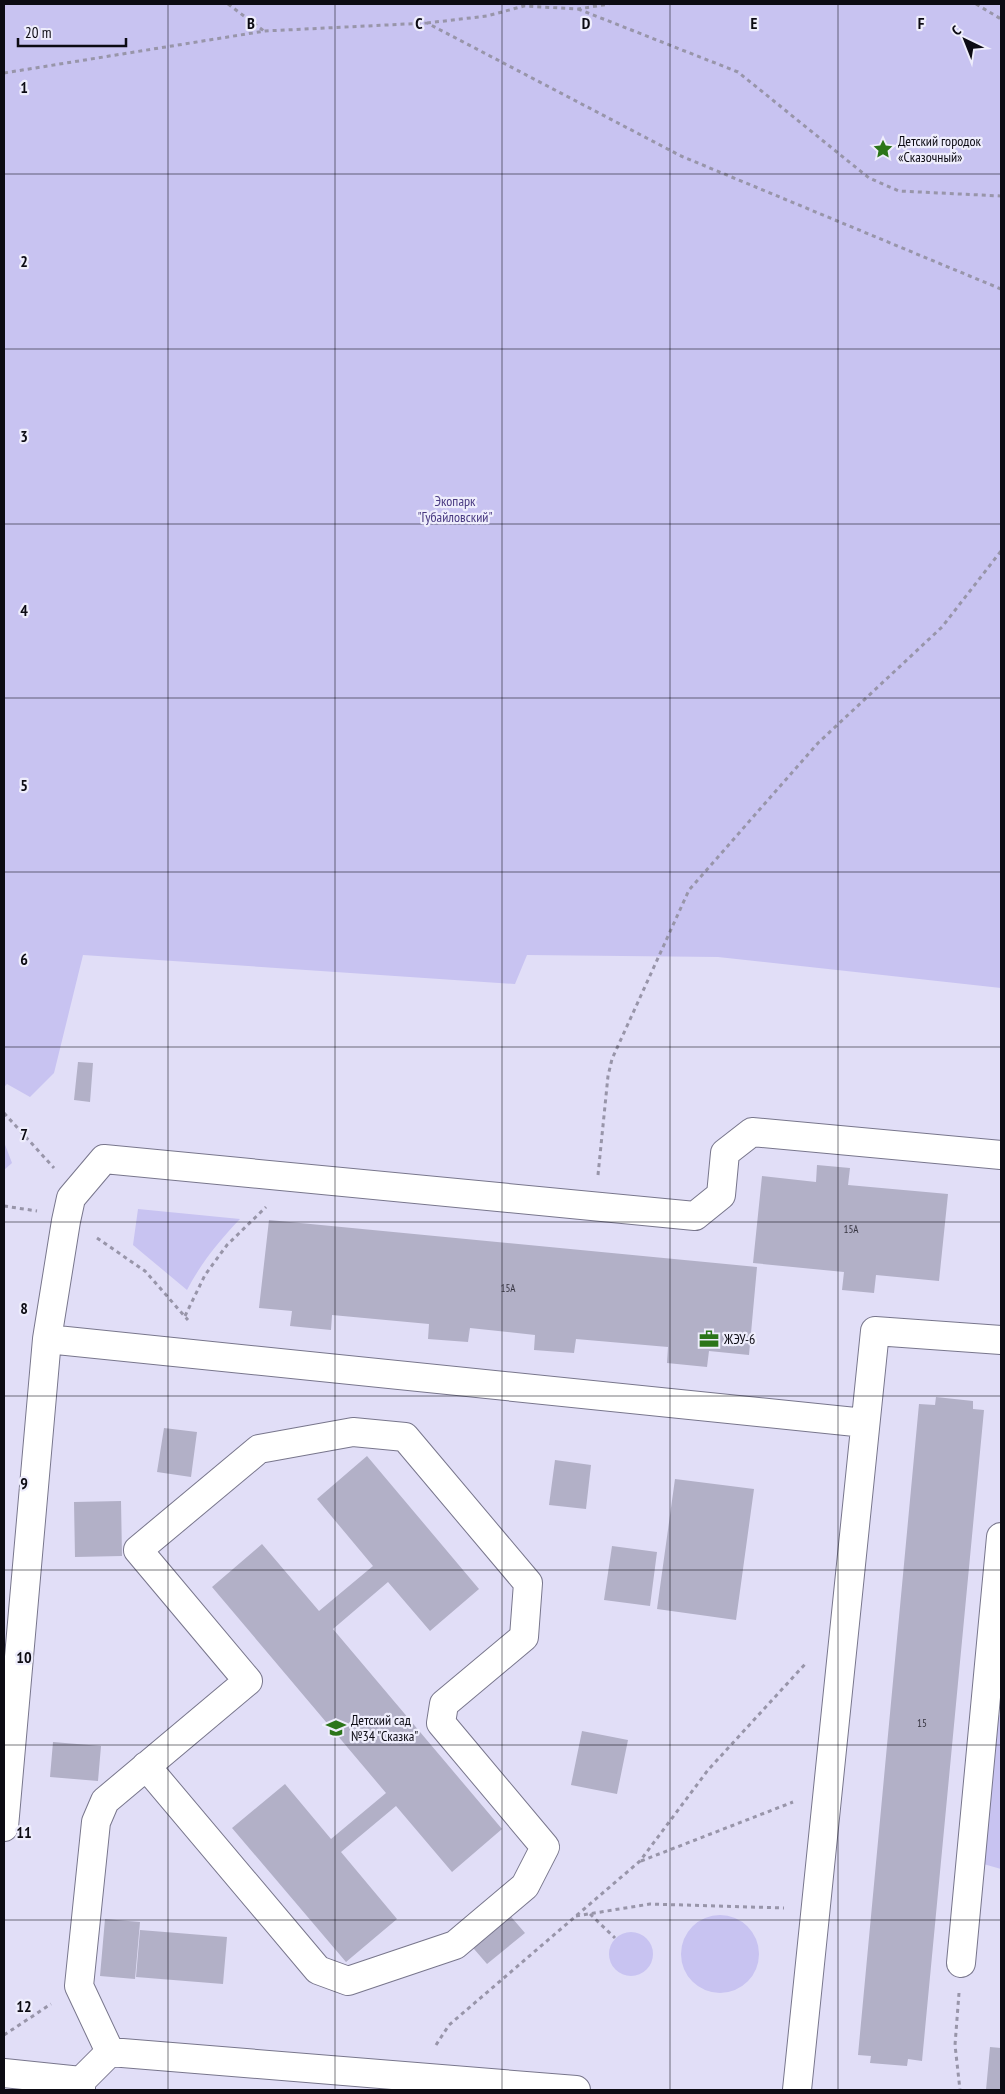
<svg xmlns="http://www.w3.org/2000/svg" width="1005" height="2094" font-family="'PT Sans Narrow',sans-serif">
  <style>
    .green { fill: #c8c3f1 }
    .building { fill: #b2b0c7 }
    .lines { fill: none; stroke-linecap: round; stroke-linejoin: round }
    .minor-casing { stroke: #78768c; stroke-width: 30 }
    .path { stroke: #9895a9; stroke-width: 3; stroke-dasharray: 4 4; stroke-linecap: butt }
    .minor { stroke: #fff; stroke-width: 28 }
    .grid { fill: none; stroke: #0c0b13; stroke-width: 1; stroke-opacity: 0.55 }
    .labels { text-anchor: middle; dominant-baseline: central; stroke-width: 4.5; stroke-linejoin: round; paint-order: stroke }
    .number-label { font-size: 11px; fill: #363440 }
    .poi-label { font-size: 14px; fill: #0c0b13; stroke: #eeedfc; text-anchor: start }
    .park-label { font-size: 14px; fill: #483980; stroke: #eeedfc }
    .grid-label { font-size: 16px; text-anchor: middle; font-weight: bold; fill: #0c0b13; stroke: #eeedfc; stroke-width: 4.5; stroke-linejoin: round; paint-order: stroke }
  </style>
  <rect width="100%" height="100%" fill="#e1def7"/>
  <path class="green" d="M4 4H1001V988L718 957 527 955 515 984 83 955 54 1073 30 1097 7 1084 4 1087Z
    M4 1142 12 1163 4 1170Z
    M138 1209 240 1219C219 1241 201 1263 187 1290L133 1245Z
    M1001 1714V1869L966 1859 984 1729Z
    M681 1954a39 39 0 1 1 78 0a39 39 0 1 1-78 0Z
    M609 1954a22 22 0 1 1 44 0a22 22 0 1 1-44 0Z"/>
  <path class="building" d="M78 1062 93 1063 90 1102 74 1100Z
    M817 1165 850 1168 848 1185 948 1194 939 1281 876 1275 874 1293 842 1290 844 1272 753 1263 762 1176 816 1182Z
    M269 1220 757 1267 749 1355 709 1351 707 1367 667 1363 668 1347 576 1339 574 1353 534 1350 535 1335 470 1328 468 1342 428 1339 429 1324 332 1315 331 1330 290 1326 292 1311 259 1308Z
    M936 1397 973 1401V1409L984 1410 922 2061 908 2059 907 2066 870 2063 871 2056 858 2055 919 1404 935 1405Z
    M164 1428 197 1432 191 1477 157 1472Z
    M367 1456 479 1589 430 1631 388 1582 333 1629 502 1829 452 1872 396 1806 341 1852 397 1919 346 1962 232 1828 285 1784 331 1839 386 1793 212 1587 262 1544 319 1611 373 1566 317 1499Z
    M555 1460 591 1465 586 1509 549 1505Z
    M675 1479 754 1489 736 1620 657 1609Z
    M121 1501 122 1556 75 1557 74 1502Z
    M612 1546 657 1552 650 1606 604 1600Z
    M582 1731 628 1740 617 1794 571 1785Z
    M53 1742 101 1746 98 1781 50 1777Z
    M506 1911 525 1933 487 1964 468 1942Z
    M105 1919 140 1922 135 1979 100 1976Z
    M140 1930 227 1937 223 1984 136 1977Z
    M990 2047 1001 2048V2090H986Z"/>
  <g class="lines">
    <defs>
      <path id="minor" d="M47 1339 865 1423
        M4 1827 47 1339 66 1221 71 1198 104 1159 695 1216 721 1195 725 1153 752 1132 1001 1155
        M961 1963 1001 1537
        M110 2052 79 1986 96 1822 105 1801 248 1681 138 1550 259 1449 353 1432 405 1437 528 1583 524 1637 444 1704 441 1723 545 1847 525 1886 455 1945 348 1981 318 1970 146 1766
        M4 2073 81 2081
        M81 2090V2081L110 2052 576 2090
        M797 2090 875 1331 1001 1340"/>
    </defs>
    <use href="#minor" class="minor-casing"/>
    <path class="path" d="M228 4 264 31
      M976 4 1001 19
      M578 9 738 72 869 178 899 191 1001 196
      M427 23 487 16 524 6 578 9 609 4
      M4 73 265 31 427 23 681 156 1001 289
      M4 1113 54 1168
      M598 1175 608 1076 612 1059 689 890 818 743 942 627 1001 551
      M4 1206 37 1211
      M97 1238 145 1271 188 1320
      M185 1316 205 1275 227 1245 266 1207
      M641 1861 793 1802
      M590 1914 615 1938
      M576 1916 650 1904 784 1908
      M959 1993 955 2045 960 2090
      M4 2035 51 2004
      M436 2045 449 2025 640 1861 708 1770 807 1662"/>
    <use href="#minor" class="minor"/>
  </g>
  <path class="grid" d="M168 4V2090M335 4V2090M502 4V2090M670 4V2090M838 4V2090M4 174H1001M4 349H1001M4 524H1001M4 698H1001M4 872H1001M4 1047H1001M4 1222H1001M4 1396H1001M4 1570H1001M4 1745H1001M4 1920H1001"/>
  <defs>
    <symbol id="sight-bare" viewBox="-9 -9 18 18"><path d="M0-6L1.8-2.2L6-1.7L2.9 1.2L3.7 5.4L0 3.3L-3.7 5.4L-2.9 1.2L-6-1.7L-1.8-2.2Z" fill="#2b7519" stroke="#eeedfc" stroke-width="2.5" paint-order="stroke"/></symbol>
    <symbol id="office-bare" viewBox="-9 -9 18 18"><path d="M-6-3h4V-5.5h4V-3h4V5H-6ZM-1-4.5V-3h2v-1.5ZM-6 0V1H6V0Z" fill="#2b7519" stroke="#eeedfc" stroke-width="2.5" paint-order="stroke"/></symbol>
    <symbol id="school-bare" viewBox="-9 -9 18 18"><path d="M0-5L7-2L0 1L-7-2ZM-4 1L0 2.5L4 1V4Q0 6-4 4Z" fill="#2b7519" stroke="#eeedfc" stroke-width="2.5" paint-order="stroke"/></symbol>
  </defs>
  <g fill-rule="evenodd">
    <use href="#sight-bare" x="869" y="135" width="28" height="28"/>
    <use href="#office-bare" x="695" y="1325" width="28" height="28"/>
    <use href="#school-bare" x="322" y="1714" width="28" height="28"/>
  </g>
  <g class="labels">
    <g class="number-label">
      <text x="851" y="1229">15А</text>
      <text x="508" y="1288">15А</text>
      <text x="922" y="1723">15</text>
    </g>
    <g class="poi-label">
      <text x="898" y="141">Детский городок<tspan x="898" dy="16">«Сказочный»</tspan></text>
      <text x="724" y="1339">ЖЭУ-6</text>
      <text x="351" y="1720">Детский сад<tspan x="351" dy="16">№34 "Сказка"</tspan></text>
    </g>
    <g class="park-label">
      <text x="455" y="501">Экопарк<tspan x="455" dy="16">"Губайловский"</tspan></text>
    </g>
  </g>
  <g class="grid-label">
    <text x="251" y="29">B</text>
    <text x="419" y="29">C</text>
    <text x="586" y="29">D</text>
    <text x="754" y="29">E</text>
    <text x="921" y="29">F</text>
    <text x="24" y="93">1</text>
    <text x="24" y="267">2</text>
    <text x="24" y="442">3</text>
    <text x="24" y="616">4</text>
    <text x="24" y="791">5</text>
    <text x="24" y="965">6</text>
    <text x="24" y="1140">7</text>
    <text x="24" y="1314">8</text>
    <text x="24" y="1489">9</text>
    <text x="24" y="1663">10</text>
    <text x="24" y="1838">11</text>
    <text x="24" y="2012">12</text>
  </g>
  <rect width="1005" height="2094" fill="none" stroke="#0c0b13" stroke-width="10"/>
  <g transform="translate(965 40) rotate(317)" stroke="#eeedfc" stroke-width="4" paint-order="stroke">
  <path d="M0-4L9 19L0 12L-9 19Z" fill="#0c0b13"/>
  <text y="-8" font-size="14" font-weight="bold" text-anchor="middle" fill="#0c0b13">С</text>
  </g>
  <path d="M18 38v8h108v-8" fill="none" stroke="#0c0b13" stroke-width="2.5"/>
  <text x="25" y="38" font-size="15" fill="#0c0b13" stroke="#eeedfc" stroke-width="4" paint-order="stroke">20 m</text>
</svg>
